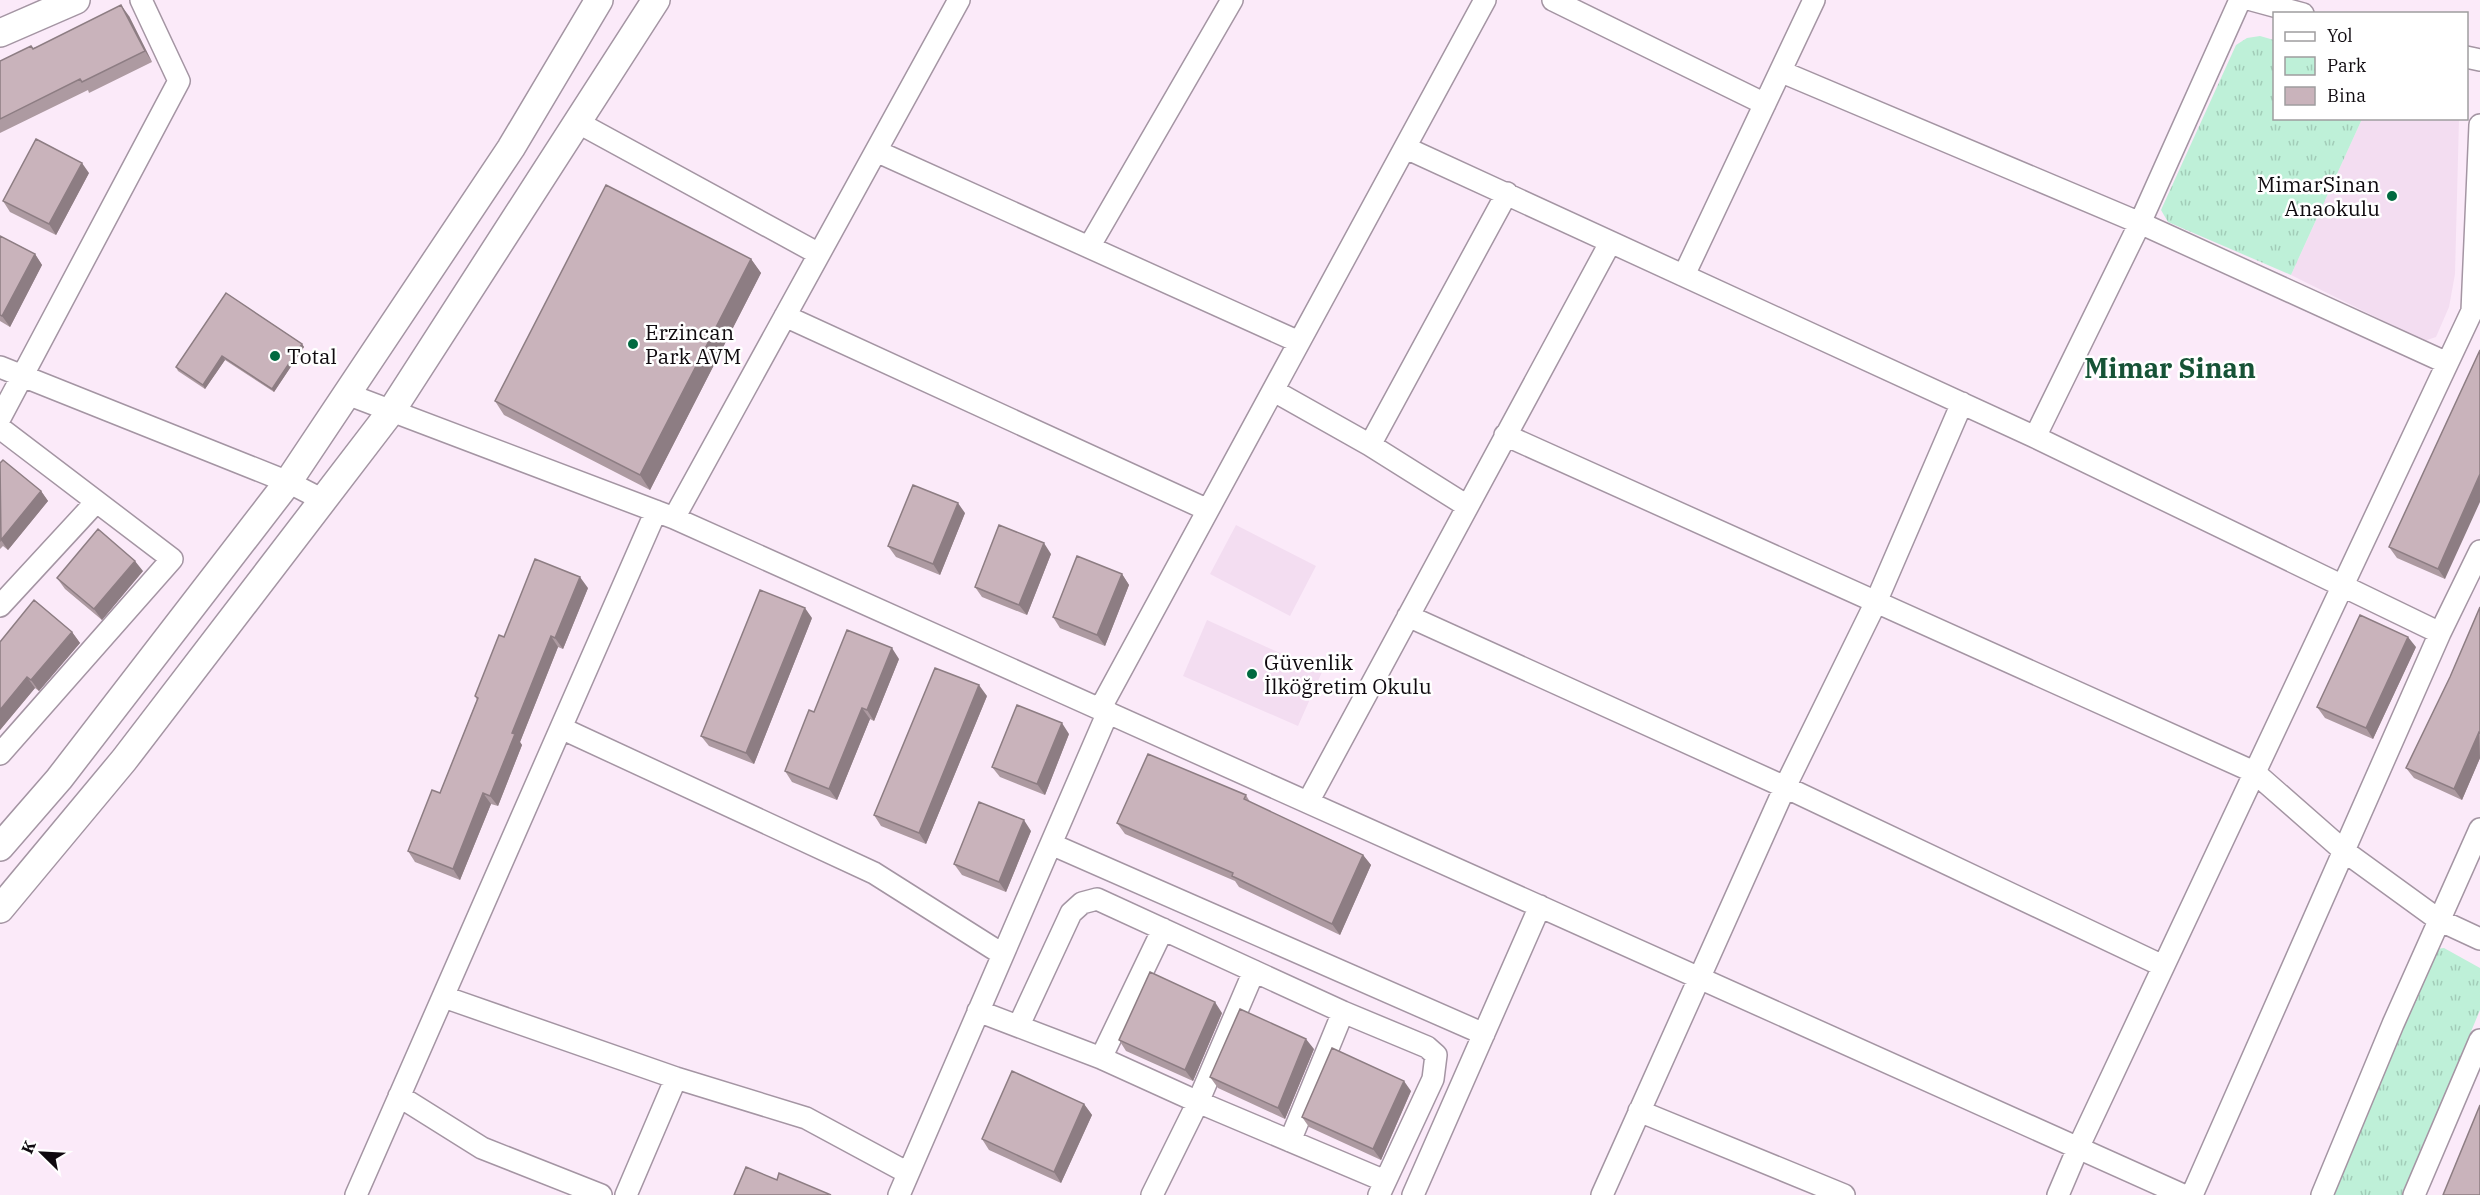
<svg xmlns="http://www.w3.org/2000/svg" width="2480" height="1195" font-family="'IBM Plex Serif',serif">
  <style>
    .built { fill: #f3ddf1 }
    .park { fill: url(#park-tufts) }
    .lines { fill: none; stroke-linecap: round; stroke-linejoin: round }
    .minor-casing { stroke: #a495a3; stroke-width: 24 }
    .major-casing { stroke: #a495a3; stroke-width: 30 }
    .minor { stroke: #fff; stroke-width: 21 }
    .major { stroke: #fff; stroke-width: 27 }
    .wall { fill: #ad9aa1 }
    .shaded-wall { fill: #8d7d83 }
    .building { fill: #c9b3bb; stroke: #8d7d83; stroke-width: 1.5 }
    .poi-dot { fill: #016a40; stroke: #fff; stroke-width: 2 }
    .labels { text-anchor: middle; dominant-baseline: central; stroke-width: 5; stroke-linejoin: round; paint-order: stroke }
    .poi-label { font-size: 21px; fill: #0f0a0f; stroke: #fff; text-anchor: start }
    .district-label { font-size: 27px; font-weight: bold; fill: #165336; stroke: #fff }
  </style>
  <defs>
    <pattern id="park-tufts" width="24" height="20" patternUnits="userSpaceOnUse" patternTransform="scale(1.5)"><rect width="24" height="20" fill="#bef0d8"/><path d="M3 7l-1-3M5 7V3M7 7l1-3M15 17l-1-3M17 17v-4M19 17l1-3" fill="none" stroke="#a2ccb8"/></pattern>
  </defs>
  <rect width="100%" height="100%" fill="#fbeaf9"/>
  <path class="built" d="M2362 119H2459L2455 274 2449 307 2436 337 2424 341 2291 275Z
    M1236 525 1316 566 1290 616 1210 574Z
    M1207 620 1322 672 1298 726 1183 676Z"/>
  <path class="park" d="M2260 36 2274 40V118L2362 119 2291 275 2168 222 2161 210 2236 45 2247 38Z
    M2444 948 2480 968V1010L2403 1195H2334L2435 949Z"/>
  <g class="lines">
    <defs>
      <path id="minor" d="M1553 0 1765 104
        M2252 0 2303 14
        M2466 57 2480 60
        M1782 72 2140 223 2447 363
        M577 122 819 254
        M1406 148 2035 437 2440 633
        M876 151 1299 342
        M1089 247 1232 0
        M1684 275 1814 0
        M785 316 1208 510
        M0 367 288 482 323 500
        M1274 391 1370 445 1467 506
        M347 394 674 518 2183 1195
        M0 418 179 81 141 0
        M0 428 172 559 0 754
        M1505 435 2254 772 2344 851 2439 920 2480 939
        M2035 437 2140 223 2240 0
        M1370 445 1507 193
        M674 518 959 0
        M0 606 96 502
        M1408 616 1785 787 2163 966
        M1100 709 1485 0
        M561 728 874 873 1002 954
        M1308 802 1610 243
        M1051 844 1484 1034
        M444 997 676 1078 806 1118 908 1173
        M978 1011 1101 1058 1198 1102 1385 1181
        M1019 1025 1071 913 1082 903 1097 899 1343 1012 1427 1047 1436 1055 1433 1079 1379 1195
        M1101 1058 1163 929
        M399 1096 482 1148 601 1195
        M1639 1111 1844 1195
        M1290 1141 1343 1012
        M356 1195 656 511
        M626 1195 676 1078
        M899 1195 1108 712
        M1152 1195 1198 1102 1254 971
        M1413 1195 1540 906
        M1602 1195 1785 787 1876 602 1962 403
        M2058 1195 2078 1148 2472 311 2480 125
        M2192 1195 2440 633 2480 551
        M2322 1195 2393 1024 2480 829
        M2414 1195 2480 1040"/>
      <path id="major" d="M0 33 76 0
        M0 847 59 779 288 482 511 148 599 0
        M0 909 124 760 392 410 656 0"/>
    </defs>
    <use href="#minor" class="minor-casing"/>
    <use href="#major" class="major-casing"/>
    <use href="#minor" class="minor"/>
    <use href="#major" class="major"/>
  </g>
  <path class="wall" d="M129 16 152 62 89 93 88 90 0 133V61L33 48Z
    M89 173 56 235 10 212 3 201Z
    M0 236 35 254 42 265 10 327 0 321Z
    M751 259 761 273 650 490 504 415 495 401Z
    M226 293 302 344 304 347 274 392 225 360 205 389 178 371 176 367Z
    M2480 350 2445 579 2397 558 2389 547Z
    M0 463 41 491 48 501 8 550 3 546 0 549Z
    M965 513 940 575 896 557 888 546Z
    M1051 554 1027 615 982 597 975 587Z
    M143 571 102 620 65 589 57 578Z
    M1122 574 1129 585 1105 646 1060 628 1053 617Z
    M588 588 563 649 558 647 520 742 522 745 498 806 491 804 460 880 415 862 408 851 440 793 477 700 475 696 504 637Z
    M2480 607V758L2462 800 2414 778 2406 768 2450 677Z
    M812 618 754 764 709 746 701 736Z
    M72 632 80 643 39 691 35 688 0 730V642Z
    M2416 647 2373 739 2325 718 2317 707Z
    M899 659 874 721 870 719 837 800 792 782 785 771 814 712Z
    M987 696 926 844 881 826 874 815Z
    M1069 734 1045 795 1000 777 992 767Z
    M1246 795 1250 802 1363 855 1371 865 1340 935 1239 887 1235 881 1125 834 1117 823Z
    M1031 831 1006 892 962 875 954 864Z
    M1222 1013 1193 1081 1126 1051 1119 1040Z
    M1314 1049 1285 1119 1218 1088 1210 1077Z
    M1411 1091 1381 1160 1309 1127 1302 1117Z
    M1084 1104 1092 1115 1061 1183 989 1150 982 1139Z"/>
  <path class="shaded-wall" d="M121 5 129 16 152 62 145 51Z
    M82 163 89 173 56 235 49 224Z
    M35 254 42 265 10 327 2 316Z
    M751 259 761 273 650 490 640 475Z
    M302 344 304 347 274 392 272 389Z
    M222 356 225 360 205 389 203 385Z
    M2480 474V502L2445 579 2438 569Z
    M41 491 48 501 8 550 1 540Z
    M958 503 965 513 940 575 933 564Z
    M1044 543 1051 554 1027 615 1019 605Z
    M135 561 143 571 102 620 94 609Z
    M1122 574 1129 585 1105 646 1097 635Z
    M580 577 588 588 563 649 555 638Z
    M805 608 812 618 754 764 746 753Z
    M72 632 80 643 39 691 31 680Z
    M551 636 558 647 520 742 522 745 498 806 490 796 512 733Z
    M2408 637 2416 647 2373 739 2366 728Z
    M892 648 899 659 874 721 867 710Z
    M27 677 35 688 0 730V710Z
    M979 685 987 696 926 844 919 833Z
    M862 708 870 719 837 800 829 789Z
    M1062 723 1069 734 1045 795 1037 784Z
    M2479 732 2480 758 2462 800 2454 789Z
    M483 793 491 804 460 880 453 869Z
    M1024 820 1031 831 1006 892 999 882Z
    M1363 855 1371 865 1340 935 1332 924Z
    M1215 1002 1222 1013 1193 1081 1185 1070Z
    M1306 1039 1314 1049 1285 1119 1278 1108Z
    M1404 1081 1411 1091 1381 1160 1373 1149Z
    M1084 1104 1092 1115 1061 1183 1054 1172Z"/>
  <path class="building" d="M121 5 145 51 82 82 80 79 0 119V61L31 46 33 49Z
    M36 139 82 163 49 224 3 201Z
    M606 185 751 259 640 475 495 401Z
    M0 236 35 254 2 316 0 315Z
    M226 293 302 344 272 389 222 356 203 385 176 367Z
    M2480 350V474L2438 569 2389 547Z
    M3 460 41 491 1 540 0 463Z
    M913 485 958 503 933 564 888 546Z
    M999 525 1044 543 1019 605 975 587Z
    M98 529 135 561 94 609 57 578Z
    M1077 556 1122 574 1097 635 1053 617Z
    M535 559 580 577 555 638 551 636 512 733 515 734 490 796 483 793 453 869 408 851 432 790 440 793 478 698 475 696 499 635 504 637Z
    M760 590 805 608 746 753 701 736Z
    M34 600 72 632 31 680 27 677 0 710V642Z
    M2480 607V733L2479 732 2454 789 2406 768 2450 677Z
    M2360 615 2408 637 2366 728 2317 707Z
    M847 630 892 648 867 710 862 708 829 789 785 771 809 710 814 712Z
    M935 668 979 685 919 833 874 815Z
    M1017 705 1062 723 1037 784 992 767Z
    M1148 754 1246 795 1244 799 1363 855 1332 924 1232 876 1233 873 1117 823Z
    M979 802 1024 820 999 882 954 864Z
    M1150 972 1215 1002 1185 1070 1119 1040Z
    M1240 1009 1306 1039 1278 1108 1210 1077Z
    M1332 1048 1404 1081 1373 1149 1302 1117Z
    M1012 1071 1084 1104 1054 1172 982 1139Z
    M2480 1105V1195H2443Z
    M746 1167 777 1180 779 1173 831 1195H734Z"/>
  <g class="poi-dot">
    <circle cx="2392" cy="196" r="6"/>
    <circle cx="633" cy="344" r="6"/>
    <circle cx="275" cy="356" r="6"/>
    <circle cx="1252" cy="674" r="6"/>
  </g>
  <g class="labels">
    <g class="poi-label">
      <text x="2380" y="184" text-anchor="end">MimarSinan<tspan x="2380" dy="24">Anaokulu</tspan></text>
      <text x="645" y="332">Erzincan<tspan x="645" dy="24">Park AVM</tspan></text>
      <text x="287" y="356">Total</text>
      <text x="1264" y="662">Güvenlik<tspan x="1264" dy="24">İlköğretim Okulu</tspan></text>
    </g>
    <g class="district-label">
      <text x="2170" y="367">Mimar Sinan</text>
    </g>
  </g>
  <rect x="2273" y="12" width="195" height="108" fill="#ffffff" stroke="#9f9d9f" stroke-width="1.5"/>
  <rect x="2285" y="32" width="30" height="9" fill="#ffffff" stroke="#9f9d9f" stroke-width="1.5"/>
  <text x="2327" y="42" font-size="18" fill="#0f0a0f">Yol</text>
  <rect x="2285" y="57" width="30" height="18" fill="url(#park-tufts)" stroke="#9f9d9f" stroke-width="1.5"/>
  <text x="2327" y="72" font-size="18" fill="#0f0a0f">Park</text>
  <rect x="2285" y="87" width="30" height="18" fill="#c9b3bb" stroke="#9f9d9f" stroke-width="1.5"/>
  <text x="2327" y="102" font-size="18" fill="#0f0a0f">Bina</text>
  <g transform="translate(42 1153) rotate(294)" stroke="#ffffff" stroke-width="4.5" paint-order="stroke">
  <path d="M0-4.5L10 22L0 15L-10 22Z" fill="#0f0a0f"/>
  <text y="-9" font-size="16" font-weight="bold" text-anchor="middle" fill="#0f0a0f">K</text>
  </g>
</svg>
